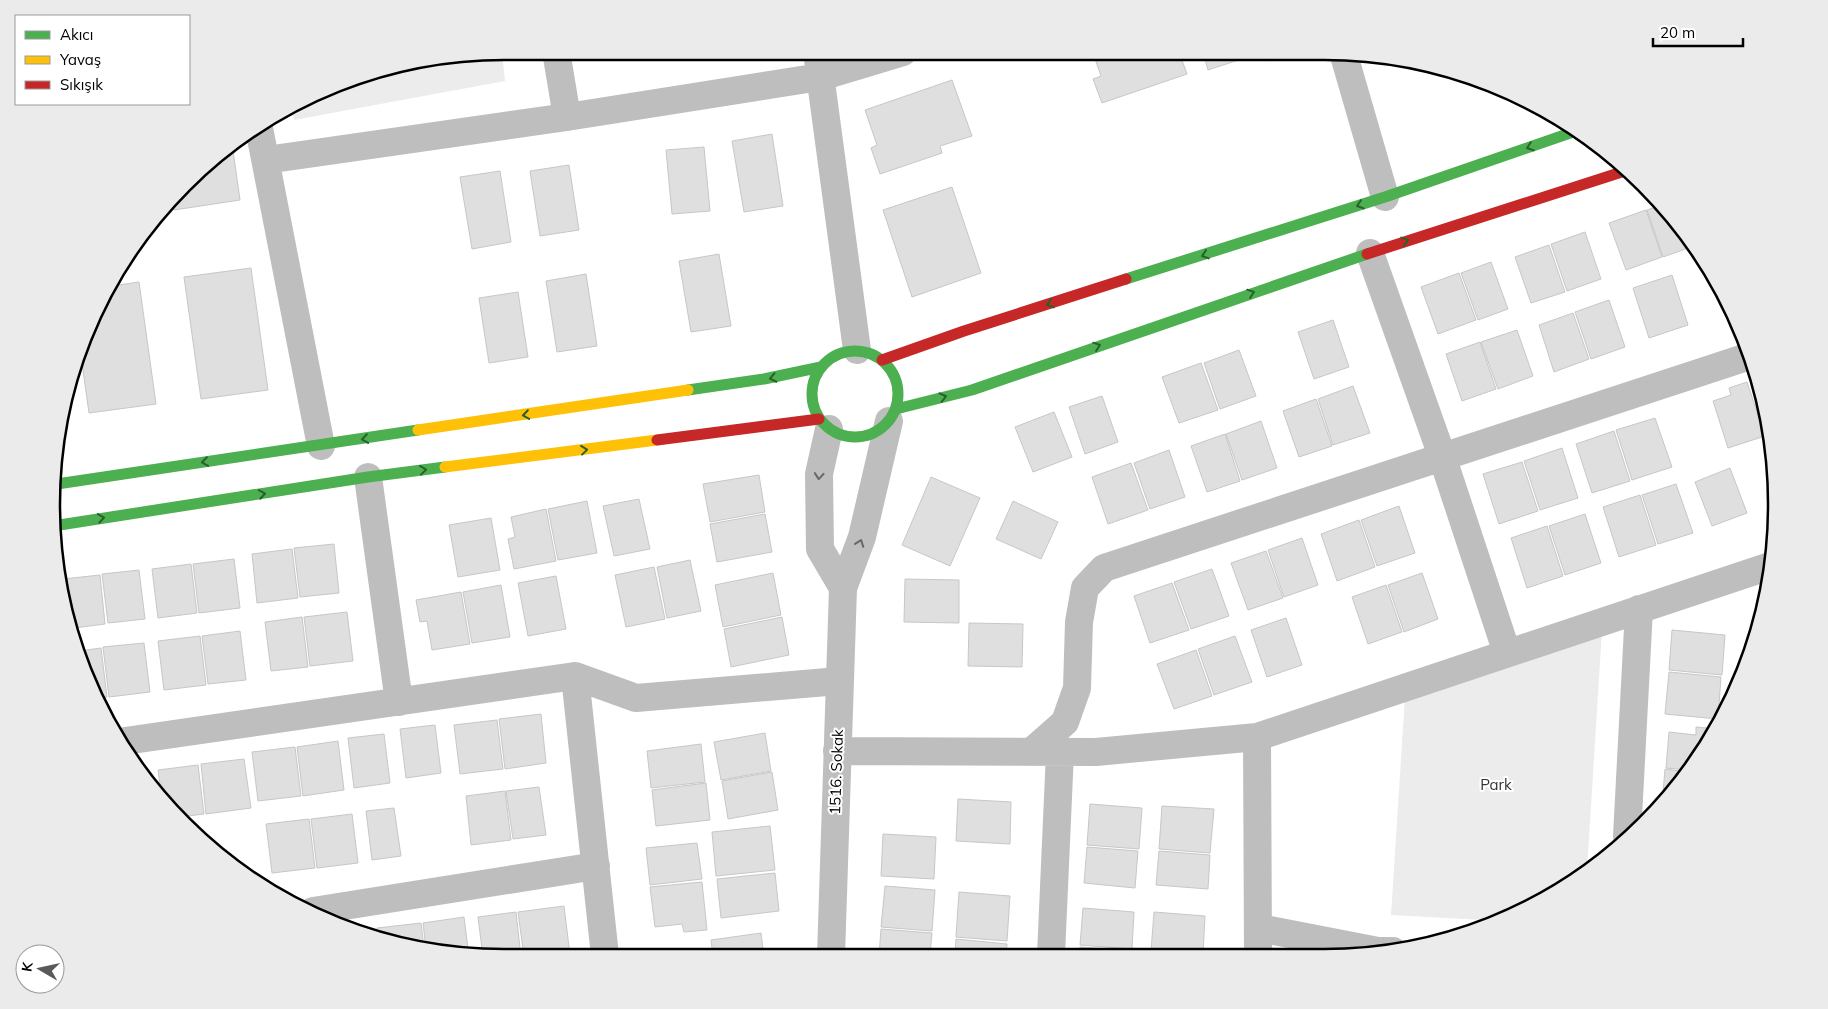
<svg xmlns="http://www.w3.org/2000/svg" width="1828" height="1009" font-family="Mulish,sans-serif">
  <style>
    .green { fill: #ececec }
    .building { fill: #dfdfdf; stroke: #c7c7c7 }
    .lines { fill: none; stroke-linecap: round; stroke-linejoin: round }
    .street { stroke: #bebebe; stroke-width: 28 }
    .fast { stroke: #4caf50; stroke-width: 11 }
    .slow { stroke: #ffc107; stroke-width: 11 }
    .jam { stroke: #c62828; stroke-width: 11 }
    .oneway { stroke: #2a602c }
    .oneway2 { stroke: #686868 }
    .labels { text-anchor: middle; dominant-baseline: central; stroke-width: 4; stroke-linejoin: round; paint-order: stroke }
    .street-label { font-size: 15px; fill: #000; stroke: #fff }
    .park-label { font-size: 15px; fill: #333; stroke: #fff }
    .rim { fill: none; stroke: #000; stroke-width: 2.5 }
  </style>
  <rect width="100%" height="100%" fill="#fff"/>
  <path class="green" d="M502 52 505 81 294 120 292 111 359 75Z
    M1602 630 1587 871 1576 881 1502 921 1391 915 1405 697Z"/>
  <path class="building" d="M1096 52H1179L1187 74 1102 103 1093 79 1101 76 1093 53Z
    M1203 52H1263L1208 70Z
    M1267 52H1288L1289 55 1270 61Z
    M952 80 972 136 940 146 942 153 880 174 871 148 877 145 865 110Z
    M772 134 783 206 744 212 732 141Z
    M232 143 240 200 174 210 173 204 228 145Z
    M704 147 710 211 672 214 666 150Z
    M569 165 579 230 540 236 530 171Z
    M500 171 511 242 472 249 460 177Z
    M952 187 981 273 912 297 883 210Z
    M1661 205 1683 228 1694 246 1663 257 1647 210Z
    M1646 210 1662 257 1626 270 1609 223Z
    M1585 232 1601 279 1567 291 1551 244Z
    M1549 245 1565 292 1531 303 1515 257Z
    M719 254 731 326 691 332 679 261Z
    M1491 262 1508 309 1478 320 1461 273Z
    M251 268 268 390 201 399 184 277Z
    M1459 273 1476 320 1438 334 1421 287Z
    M586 274 597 346 557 352 546 281Z
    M1672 275 1688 325 1649 338 1633 288Z
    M139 282 156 404 89 413 81 356 112 286Z
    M518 292 528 357 489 363 479 298Z
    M1609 300 1625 347 1591 359 1575 312Z
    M1573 313 1589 359 1554 372 1539 325Z
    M1333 320 1349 367 1314 379 1298 332Z
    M1517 330 1533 376 1498 389 1481 342Z
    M1480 342 1496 389 1462 401 1446 354Z
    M1239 350 1256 396 1220 409 1204 363Z
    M1201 363 1218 410 1179 423 1162 377Z
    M1747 382 1765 436 1728 448 1713 401 1731 395 1729 388Z
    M1353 386 1370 433 1333 445 1318 399Z
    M1102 396 1118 442 1085 454 1069 407Z
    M1316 399 1332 446 1299 457 1283 411Z
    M1054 412 1072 457 1033 472 1015 427Z
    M1655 418 1672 467 1632 480 1616 430Z
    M1261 421 1277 468 1242 480 1226 434Z
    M1614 431 1630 481 1592 493 1576 444Z
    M1225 434 1240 481 1207 492 1191 446Z
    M1562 448 1578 498 1540 510 1524 461Z
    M1169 450 1185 497 1150 509 1134 463Z
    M1522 462 1538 511 1499 524 1483 474Z
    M1131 463 1148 510 1108 524 1092 477Z
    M1730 468 1747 513 1712 526 1695 482Z
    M759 475 765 512 710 522 703 484Z
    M931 477 980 498 950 566 902 545Z
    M1676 484 1693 533 1658 544 1642 495Z
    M1640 495 1656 545 1619 557 1603 507Z
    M639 499 650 549 614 556 603 506Z
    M587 501 597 553 558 560 548 509Z
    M1013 501 1058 522 1041 559 996 539Z
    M1399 506 1415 553 1377 566 1361 520Z
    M546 509 556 561 514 569 508 539 515 537 511 517Z
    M765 514 772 552 717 562 710 524Z
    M1585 514 1601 563 1565 575 1549 526Z
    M491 518 500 570 458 577 449 525Z
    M1359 520 1375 567 1337 581 1321 534Z
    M1547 526 1563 576 1527 588 1511 538Z
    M1302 538 1318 585 1284 597 1268 550Z
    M334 544 339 593 300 597 294 548Z
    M292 549 298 598 257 603 252 554Z
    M1266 551 1283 598 1248 610 1231 563Z
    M234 559 240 608 199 613 193 564Z
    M690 560 701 611 667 618 657 567Z
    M191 564 197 613 158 618 152 569Z
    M654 567 665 619 626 627 615 575Z
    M1212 569 1229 616 1191 629 1174 582Z
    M139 570 145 619 108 623 102 574Z
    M773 573 781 615 723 627 715 585Z
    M1422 573 1438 619 1404 632 1388 585Z
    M100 575 105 624 74 628 63 579Z
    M556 576 566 629 528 636 518 583Z
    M905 579 959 580V623L904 622Z
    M1172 583 1189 630 1150 643 1134 596Z
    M501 585 510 637 472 643 463 592Z
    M1386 585 1402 632 1368 644 1352 597Z
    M461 592 470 644 432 650 427 621 420 622 416 600Z
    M347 612 353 661 310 666 304 617Z
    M302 617 308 667 271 671 265 622Z
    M782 617 789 655 731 667 724 629Z
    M1286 618 1302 665 1267 677 1251 630Z
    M969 623 1023 624 1022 667 968 666Z
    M1672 630 1725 635 1722 675 1669 670Z
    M240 631 246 680 208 684 202 636Z
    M200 636 206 685 164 690 158 641Z
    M1235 636 1252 682 1214 695 1198 649Z
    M144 643 150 692 109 697 103 647Z
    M101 648 107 697 98 698 86 678 79 651Z
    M1196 650 1212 696 1174 709 1157 664Z
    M1669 672 1721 677 1718 719 1665 714Z
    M541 714 546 763 505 769 499 719Z
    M497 720 503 769 460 774 454 725Z
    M435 725 441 773 406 778 400 729Z
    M1696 727 1717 729 1688 770 1666 768 1669 732 1696 735Z
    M765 733 771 771 721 780 714 742Z
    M384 734 390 783 354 788 348 738Z
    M338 741 344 790 303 796 297 747Z
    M701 744 705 782 651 788 647 751Z
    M295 747 301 796 258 801 252 752Z
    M244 759 251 808 206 814 201 764Z
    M198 765 204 814 180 817 162 800 158 770Z
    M1665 769 1687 772 1662 805Z
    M772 772 778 810 728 819 722 781Z
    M706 783 710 820 656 826 652 790Z
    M539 787 546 835 513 839 506 791Z
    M505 791 511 840 471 845 466 796Z
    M958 799 1011 802 1010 844 956 841Z
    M1090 804 1142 808 1139 849 1087 845Z
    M1162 806 1214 809 1210 853 1159 849Z
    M394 808 401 856 372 860 366 811Z
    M352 814 358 863 317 868 311 819Z
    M309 819 315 868 272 873 266 824Z
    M770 826 775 870 716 876 712 832Z
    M883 834 936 837 934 879 881 876Z
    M697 843 702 879 650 885 646 848Z
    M1087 847 1138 851 1135 888 1084 883Z
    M1159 851 1210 855 1208 889 1156 885Z
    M775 873 779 911 721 918 717 879Z
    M702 882 707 930 684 932 682 924 655 927 650 887Z
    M885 886 935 890 932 931 881 927Z
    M959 892 1010 896 1007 941 956 937Z
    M564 906 570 955 524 957 518 912Z
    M1083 908 1134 912 1132 949 1080 945Z
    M516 912 521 957H483L478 917Z
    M1154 912 1205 916 1203 954 1151 951Z
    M464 917 469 956 426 949 423 923Z
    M421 923 424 948 387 942 379 939 377 928Z
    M881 929 932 933 930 955 879 956Z
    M761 933 764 956H713L711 940Z
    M956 939 1007 944 1006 955H955Z
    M1080 947 1132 951 1131 955H1079Z"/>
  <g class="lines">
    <path class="street" d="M556 51 567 117
      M817 52 857 350
      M1343 52 1385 197
      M259 128 321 446
      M266 160 567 117 820 77 903 52
      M1370 253 1442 456 1507 653
      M829 429 819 474 820 549 843 588
      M368 477 399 702
      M575 676 605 956
      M1257 737 1258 954
      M125 741 575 676 636 698 839 681
      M837 751 1096 752 1257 737 1773 565
      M1031 752 1065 722 1077 688 1079 622 1085 588 1104 568 1750 356
      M1627 836 1639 609
      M313 911 596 866
      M1259 928 1378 951H1393
      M1051 955 1060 752
      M831 956 843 588 862 537 889 421"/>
    <path class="fast" d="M1126 279 1385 197 1576 131
      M812 394a43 43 0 1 1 86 0a43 43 0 1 1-86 0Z
      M688 390 764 379 821 367
      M896 409 972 390 1367 254
      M57 484 418 430
      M53 526 368 477 445 467"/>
    <path class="slow" d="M418 430 688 390
      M445 467 657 440"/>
    <path class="jam" d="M1367 254 1628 170
      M882 360 964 331 1126 279
      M657 440 819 419"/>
  </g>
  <defs><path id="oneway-chevron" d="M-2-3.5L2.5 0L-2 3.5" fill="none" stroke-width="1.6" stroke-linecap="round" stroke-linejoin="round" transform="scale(1.25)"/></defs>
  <g class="oneway">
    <use href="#oneway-chevron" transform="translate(1530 147) rotate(161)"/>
    <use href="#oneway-chevron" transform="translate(1360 205) rotate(162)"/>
    <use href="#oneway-chevron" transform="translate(1405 241) rotate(-18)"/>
    <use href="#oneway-chevron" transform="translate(1205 255) rotate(162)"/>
    <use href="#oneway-chevron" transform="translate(1251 293) rotate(-19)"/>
    <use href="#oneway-chevron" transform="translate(1050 304) rotate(162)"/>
    <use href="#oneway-chevron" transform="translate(1097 346) rotate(-19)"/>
    <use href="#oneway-chevron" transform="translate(773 378) rotate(168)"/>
    <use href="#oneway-chevron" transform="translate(943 397) rotate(-14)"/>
    <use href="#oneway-chevron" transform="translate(526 415) rotate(172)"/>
    <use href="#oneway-chevron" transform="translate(365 439) rotate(172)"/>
    <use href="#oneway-chevron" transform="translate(584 450) rotate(-7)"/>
    <use href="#oneway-chevron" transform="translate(205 462) rotate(172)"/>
    <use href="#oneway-chevron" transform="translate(423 470) rotate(-7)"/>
    <use href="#oneway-chevron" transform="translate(262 494) rotate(-9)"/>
    <use href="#oneway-chevron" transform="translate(101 518) rotate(-9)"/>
  </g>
  <g class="oneway2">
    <use href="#oneway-chevron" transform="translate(819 476) rotate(95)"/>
    <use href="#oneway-chevron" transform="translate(860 543) rotate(-70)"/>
  </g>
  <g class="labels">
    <g class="street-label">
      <text transform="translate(836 772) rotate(-88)">1516. Sokak</text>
    </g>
    <g class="park-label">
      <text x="1496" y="784">Park</text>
    </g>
  </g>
  <path d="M0 0H1828V1009H0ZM504 60H1324A444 444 0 0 1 1768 504V505A444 444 0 0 1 1324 949H504A444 444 0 0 1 60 505V504A444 444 0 0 1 504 60Z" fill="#ebebeb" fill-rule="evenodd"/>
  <path class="rim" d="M504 60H1324A444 444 0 0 1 1768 504V505A444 444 0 0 1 1324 949H504A444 444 0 0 1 60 505V504A444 444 0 0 1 504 60Z"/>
  <rect x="15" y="15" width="175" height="90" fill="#ffffff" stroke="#999999"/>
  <rect x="25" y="31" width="25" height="8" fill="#4caf50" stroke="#999999"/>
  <text x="60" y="40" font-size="15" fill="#000000">Akıcı</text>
  <rect x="25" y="56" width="25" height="8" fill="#ffc107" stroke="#999999"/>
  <text x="60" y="65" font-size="15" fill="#000000">Yavaş</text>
  <rect x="25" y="81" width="25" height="8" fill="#c62828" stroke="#999999"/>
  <text x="60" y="90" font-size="15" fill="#000000">Sıkışık</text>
  <g transform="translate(40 969) rotate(279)"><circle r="24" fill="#ffffff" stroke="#999999"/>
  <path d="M0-4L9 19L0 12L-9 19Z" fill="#595959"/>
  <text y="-8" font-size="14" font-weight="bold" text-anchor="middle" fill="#000000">K</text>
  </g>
  <path d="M1653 38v8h90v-8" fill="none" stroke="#000000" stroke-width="2.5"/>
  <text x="1660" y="38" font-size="15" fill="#000000" stroke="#ffffff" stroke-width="4" paint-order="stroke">20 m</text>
</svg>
